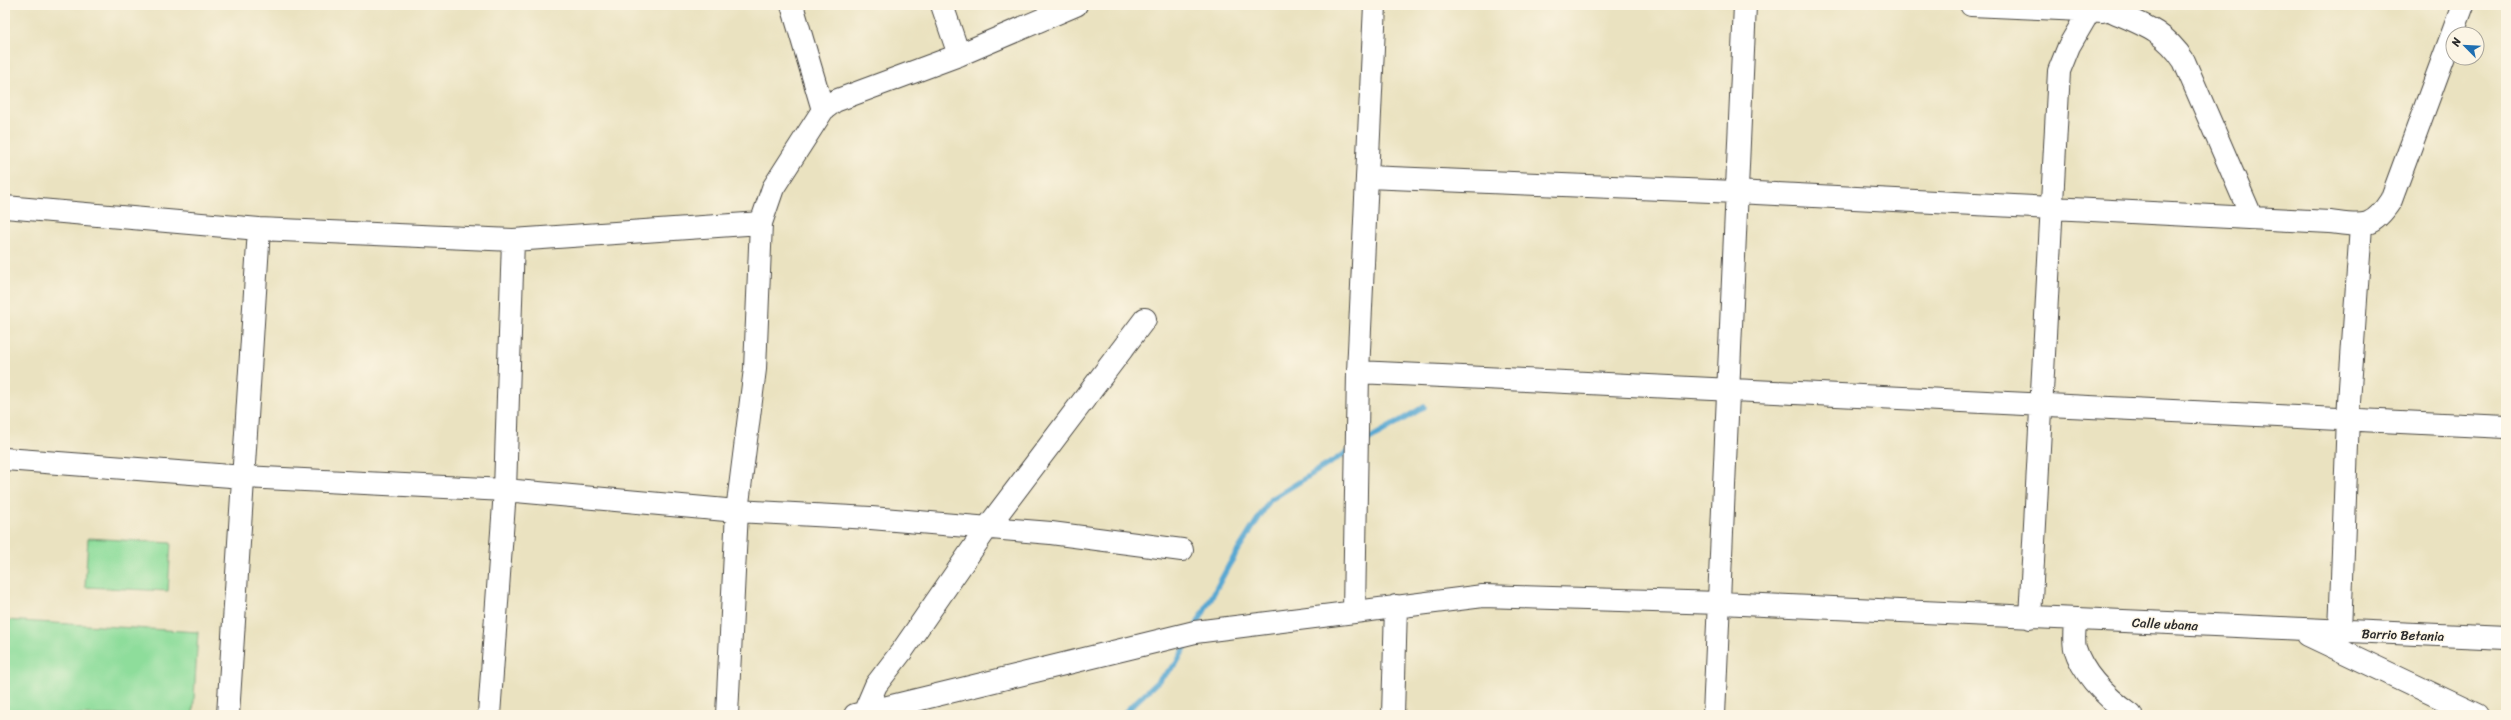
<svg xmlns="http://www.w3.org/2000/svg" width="2511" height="720" font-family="Sriracha,sans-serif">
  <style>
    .green { fill: #8edd9b; stroke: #5c8463 }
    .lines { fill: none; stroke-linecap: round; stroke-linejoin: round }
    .stream { stroke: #58a8d2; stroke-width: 5.5 }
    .minor-casing { stroke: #484641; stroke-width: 24 }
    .minor { stroke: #fff; stroke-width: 22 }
    .labels { text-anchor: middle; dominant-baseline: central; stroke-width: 3; stroke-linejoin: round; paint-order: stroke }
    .street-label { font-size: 13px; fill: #2b2b2b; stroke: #fcf5e5 }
  </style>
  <rect width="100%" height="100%" fill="#fcf5e5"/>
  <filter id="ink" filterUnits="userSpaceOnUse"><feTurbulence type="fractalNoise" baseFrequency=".025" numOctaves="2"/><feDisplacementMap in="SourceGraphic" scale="8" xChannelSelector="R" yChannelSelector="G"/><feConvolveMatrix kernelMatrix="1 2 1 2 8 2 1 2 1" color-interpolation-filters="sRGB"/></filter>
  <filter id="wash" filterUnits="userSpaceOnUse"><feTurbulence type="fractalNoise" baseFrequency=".012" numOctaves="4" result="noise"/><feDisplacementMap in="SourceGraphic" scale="16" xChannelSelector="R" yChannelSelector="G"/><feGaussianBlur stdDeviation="0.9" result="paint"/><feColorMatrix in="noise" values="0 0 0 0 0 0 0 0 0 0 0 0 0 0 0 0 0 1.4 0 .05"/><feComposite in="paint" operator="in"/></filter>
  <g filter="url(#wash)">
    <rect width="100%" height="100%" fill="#eae2c0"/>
    <path class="green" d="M88 538 171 543 168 591 85 587Z
      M5 620 198 632 193 715H5Z"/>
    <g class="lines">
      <path class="stream" d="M1362 443 1424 407
        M1196 626 1229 565 1270 500 1351 450
        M1122 715 1176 664 1189 640"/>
    </g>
  </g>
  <g filter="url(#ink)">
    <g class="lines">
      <defs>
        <path id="minor" d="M792 5 823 110
          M942 5 959 55
          M1971 5 2103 11
          M2114 12C2144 25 2165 32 2184 61L2252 218
          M1367 177 1736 192 2330 222C2362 226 2372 230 2391 200L2463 5
          M5 207 259 229 513 240 761 223
          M1358 372 2506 427
          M5 459 244 477 505 490 737 511 871 518 1051 533 1182 550
          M1354 611 1358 372 1375 5
          M2030 618 2059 71 2069 46 2093 5
          M2075 620C2075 628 2073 640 2075 648 2083 675 2109 699 2131 715
          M2340 632 2348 417 2361 226
          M2308 635 2477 715
          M864 713 876 685 902 651 987 528 1145 319
          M228 715 259 229
          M489 715 505 490 513 240
          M727 715 737 511 755 369 761 223 773 188 823 110 835 101 959 55 1076 5
          M855 715 1195 632 1483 596 1720 603 2506 638
          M1393 715 1396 606
          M1714 715 1745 5"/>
      </defs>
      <use href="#minor" class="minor-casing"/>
      <use href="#minor" class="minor"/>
    </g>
  </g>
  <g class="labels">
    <g class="street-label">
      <text transform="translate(2165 624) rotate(3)">Calle ubana</text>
      <text transform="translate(2403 635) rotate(2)">Barrio Betania</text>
    </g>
  </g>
  <rect width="2511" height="720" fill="none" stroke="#fcf5e5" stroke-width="20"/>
  <g transform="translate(2465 46) rotate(294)"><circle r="19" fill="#fcf5e5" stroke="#a8a49b"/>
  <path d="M0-3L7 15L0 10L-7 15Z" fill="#1f6fb2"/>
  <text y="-6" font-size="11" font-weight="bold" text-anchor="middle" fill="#2b2b2b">N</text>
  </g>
</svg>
